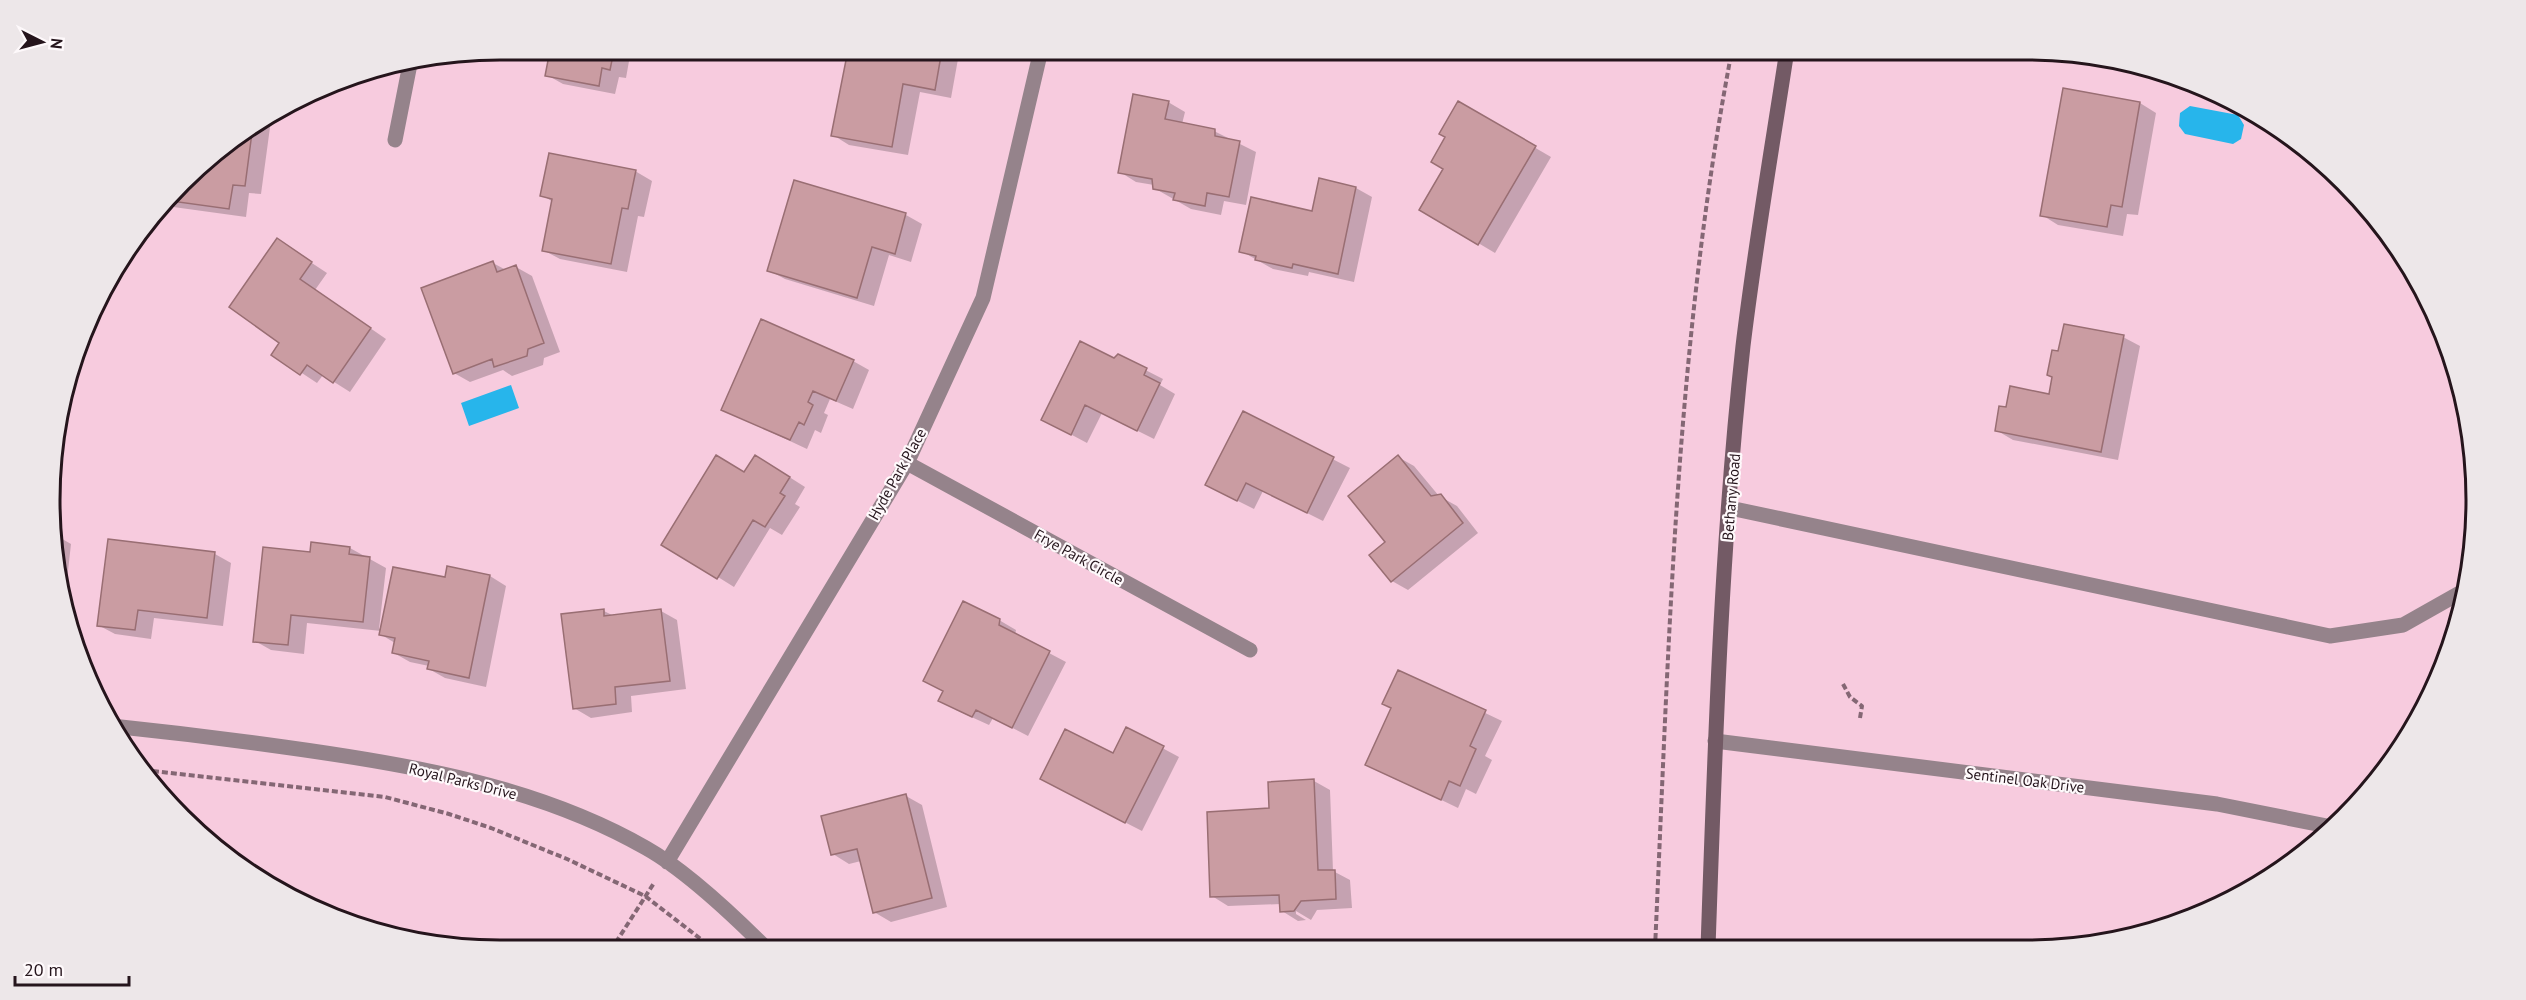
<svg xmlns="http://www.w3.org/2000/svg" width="2526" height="1000" font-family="'PT Sans',sans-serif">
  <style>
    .water { fill: #27b5eb }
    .shadow { fill: #0003 }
    .building { fill: #ca9ca2; stroke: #996e73; stroke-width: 1.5 }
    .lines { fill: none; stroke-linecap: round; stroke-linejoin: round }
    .path { stroke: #846774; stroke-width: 4; stroke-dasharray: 6 3; stroke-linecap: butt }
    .service { stroke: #95838b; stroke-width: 15 }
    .minor { stroke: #95838b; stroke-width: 15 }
    .secondary { stroke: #735a65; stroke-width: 15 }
    .labels { text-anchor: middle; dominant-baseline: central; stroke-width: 4.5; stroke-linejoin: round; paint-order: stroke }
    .street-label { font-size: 15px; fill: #25151c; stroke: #fef9fb }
    .rim { fill: none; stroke: #25151c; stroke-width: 3 }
  </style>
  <rect width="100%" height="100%" fill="#f7cbde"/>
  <path class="water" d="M2190 106 2238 115 2244 125 2241 139 2233 144 2185 134 2179 126 2180 113Z
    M511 385 519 408 469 426 461 403Z"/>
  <path class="shadow" d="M552 50H631L626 78 619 77 615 94 563 84 547 75Z
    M849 50H942L958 59 951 98 920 92 908 155 849 145 833 135Z
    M1168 102 1185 112 1182 124 1214 131 1256 152 1246 205 1224 201 1221 215 1191 209 1154 188V185L1136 182 1120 172Z
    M1459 103 1551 157 1495 253 1421 209 1445 169 1447 137Z
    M2140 103 2156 113 2138 215 2127 214 2123 236 2058 225 2042 215Z
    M266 116 271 120 261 194 249 193 246 217 166 206 203 161Z
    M635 171 652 181 644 217 638 216 627 272 560 259 543 250 553 202 542 195Z
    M1320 180 1356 188 1372 197 1354 282 1309 272 1308 276 1273 269 1241 251 1313 213Z
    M795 182 906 215 922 224 911 262 889 255 874 306 785 279 768 270Z
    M277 240 327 273 315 290 386 339 350 392 323 375 317 383 273 354 281 342Z
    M493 263 506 270 516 267 532 276 560 352 544 358 543 365 512 376 503 370 470 382 454 373Z
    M2123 337 2140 346 2118 460 2013 440 1996 430 2007 409 2050 396 2059 353Z
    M1118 356 1163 379 1160 385 1175 394 1154 439 1102 413 1087 443 1059 428Z
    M853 361 869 370 853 409 830 399 824 413 828 415 821 433 815 430 807 449 723 410Z
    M1243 413 1350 468 1323 521 1263 491 1254 509 1224 494Z
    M1398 457 1414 466 1439 496 1457 506 1478 533 1408 590 1392 581 1387 542Z
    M772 466 805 487 795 504 800 507 782 535 770 528 734 587 718 577Z
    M57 536 71 544 65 598 61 597 58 588Z
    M350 548 386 568 379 629 446 579 448 568 490 576 506 586 486 687 445 678 429 669V666L410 662 394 653 395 643 380 634 381 631 307 623 304 654 271 650 255 641 311 553Z
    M215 554 231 563 223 626 154 618 151 639 115 634 98 625Z
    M604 611 614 616 661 611 677 620 686 689 631 696 632 712 591 718 574 708Z
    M999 620 1016 630 1015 635 1066 662 1028 736 993 718 989 725 956 710 945 692 924 681Z
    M1399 672 1502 721 1485 756 1492 760 1476 794 1466 789 1458 808 1367 764 1393 708Z
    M1127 729 1179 757 1142 831 1058 788 1114 755Z
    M1314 781 1330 790 1333 871 1350 880 1352 908 1317 910 1311 920 1296 911V914L1306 920 1298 921 1282 911 1281 904 1228 906 1212 896 1271 809Z
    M906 796 922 805 947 907 891 922 874 912 861 861 849 864 833 854Z"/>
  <path class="building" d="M550 50H614L610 70 602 68 599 86 545 76Z
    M848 50H942L935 90 903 84 892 147 831 136Z
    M2063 88 2140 102 2122 207 2111 205 2107 227 2040 216Z
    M1133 94 1169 101 1165 119 1215 129V136L1240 141 1229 197 1207 193 1205 206 1173 200 1175 193 1153 189 1152 179 1118 173Z
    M1458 101 1536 146 1478 245 1419 210 1443 169 1431 162 1445 137 1439 134Z
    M253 125 245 186 233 185 229 209 171 201 203 161Z
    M549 153 636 170 628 209 622 208 611 264 542 251 552 199 540 196Z
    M1319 178 1356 187 1338 274 1293 264 1292 268 1255 260 1256 256 1239 252 1251 197 1312 211Z
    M794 180 906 213 895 254 872 247 857 298 767 271Z
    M277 238 312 262 300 279 371 328 333 383 307 365 300 375 271 355 279 343 229 307Z
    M493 261 497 272 516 265 544 343 528 349 527 356 494 367 492 359 453 374 421 288Z
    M761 319 854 360 836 401 813 391 808 402 813 405 804 425 799 422 790 440 721 410Z
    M2064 324 2124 335 2101 452 1995 431 1999 406 2006 407 2010 386 2049 394 2052 377 2047 375 2052 350 2058 351Z
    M1080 341 1114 358 1118 354 1147 368 1144 375 1160 383 1137 431 1085 405 1071 435 1041 420Z
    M1243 411 1334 457 1307 513 1246 483 1237 501 1205 485Z
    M716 455 744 472 755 455 790 477 780 493 785 496 765 527 753 520 717 579 661 545Z
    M1398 455 1431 496 1441 494 1463 523 1391 582 1369 555 1385 542 1348 496Z
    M108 539 215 552 207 618 138 610 135 630 97 626Z
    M311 542 350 547 349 554 370 557 363 622 291 615 288 645 253 642 263 547 310 552Z
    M447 566 490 575 469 678 427 669 429 661 392 653 395 638 379 635 393 567 445 577Z
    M963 601 1000 619 999 625 1050 651 1012 728 976 710 972 717 938 701 943 691 923 681Z
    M604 609V616L661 609 670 681 615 687 616 704 573 709 561 614Z
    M1398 670 1486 710 1470 746 1476 749 1460 786 1449 781 1441 800 1365 765 1391 708 1382 704Z
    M1126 727 1164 746 1125 823 1040 779 1065 729 1113 753Z
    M1314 779 1318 870H1335L1336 899 1301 901 1294 911 1280 912 1279 895 1210 897 1207 812 1269 808 1268 782Z
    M906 794 932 898 873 913 857 849 831 855 821 816Z"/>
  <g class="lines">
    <path class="path" d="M1843 684 1850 697 1862 706 1860 718
      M144 770 385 797 449 814 491 828 567 859 645 896 715 950
      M1655 948C1669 647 1675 346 1732 50
      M611 950 654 883"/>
    <path class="service" d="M1730 508 2330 636 2403 625 2465 590"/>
    <path class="minor" d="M395 140 410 64
      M907 463 1250 650
      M112 726C170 732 227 739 284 747 407 764 536 785 646 848 687 871 734 916 768 950
      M1715 741 2217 804 2332 827
      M667 862 907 463 983 298 1041 50"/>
    <path class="secondary" d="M1708 948C1715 747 1721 545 1743 346 1755 246 1772 148 1787 50"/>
  </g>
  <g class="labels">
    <g class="street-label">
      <text transform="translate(897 474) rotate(-61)">Hyde Park Place</text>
      <text transform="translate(1731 497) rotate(-85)">Bethany Road</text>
      <text transform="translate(1079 557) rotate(29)">Frye Park Circle</text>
      <text transform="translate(2025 780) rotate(7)">Sentinel Oak Drive</text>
      <text transform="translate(463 781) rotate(14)">Royal Parks Drive</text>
    </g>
  </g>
  <path d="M0 0H2526V1000H0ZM500 60H2026A440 440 0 0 1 2466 500V500A440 440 0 0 1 2026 940H500A440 440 0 0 1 60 500V500A440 440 0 0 1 500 60Z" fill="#ede7e9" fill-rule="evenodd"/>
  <path class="rim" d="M500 60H2026A440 440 0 0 1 2466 500V500A440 440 0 0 1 2026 940H500A440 440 0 0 1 60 500V500A440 440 0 0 1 500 60Z"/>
  <g transform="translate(42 42) rotate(96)" stroke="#fef9fb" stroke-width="4.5" paint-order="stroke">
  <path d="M0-4.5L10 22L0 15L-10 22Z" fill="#25151c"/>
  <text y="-9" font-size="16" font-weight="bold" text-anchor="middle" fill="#25151c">N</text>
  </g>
  <path d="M15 976v9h114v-9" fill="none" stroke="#25151c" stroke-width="3"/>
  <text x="24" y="976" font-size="18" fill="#25151c" stroke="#fef9fb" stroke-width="4.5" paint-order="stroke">20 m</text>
</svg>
